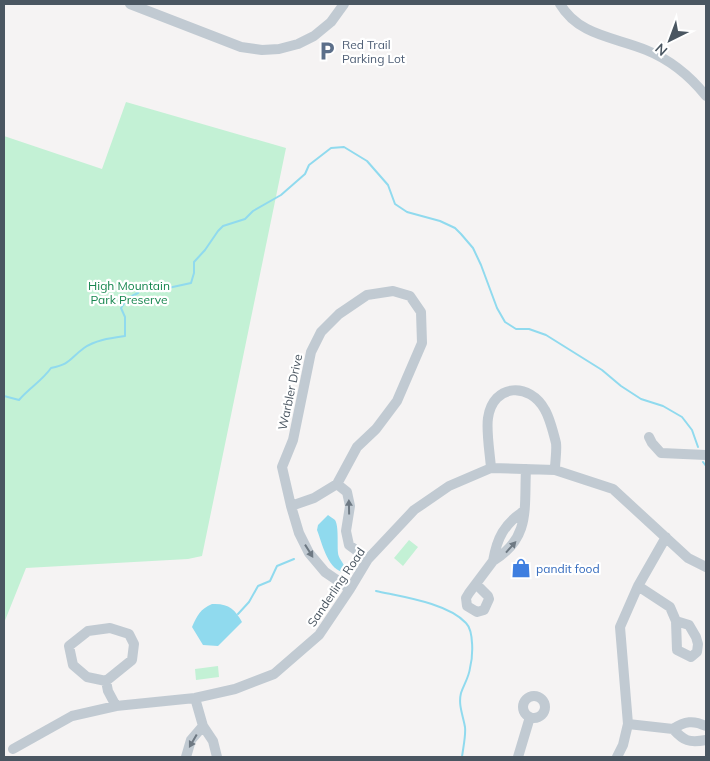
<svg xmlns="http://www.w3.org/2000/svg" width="710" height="761" font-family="Mulish,sans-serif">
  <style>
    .green { fill: #c3f1d5 }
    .water { fill: #90daee }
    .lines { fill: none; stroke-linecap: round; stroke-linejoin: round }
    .stream { stroke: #90daee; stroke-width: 2 }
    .minor { stroke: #c1cad2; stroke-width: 10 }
    .oneway { fill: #6e7983 }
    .labels { text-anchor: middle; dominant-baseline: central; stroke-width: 4.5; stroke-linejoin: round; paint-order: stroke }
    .service-label { font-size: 12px; fill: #4e5e75; stroke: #fff; text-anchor: start }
    .park-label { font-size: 12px; fill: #17864f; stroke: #fff }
    .street-label { font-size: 12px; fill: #4a5661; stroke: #fff }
    .shop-label { font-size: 12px; fill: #366cbe; stroke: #fff; text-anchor: start }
  </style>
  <rect width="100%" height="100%" fill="#f5f3f3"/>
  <path class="green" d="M126 102 286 148 202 556 188 559 26 568 4 623V136L102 169Z
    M409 540 418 547 403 566 394 558Z
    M218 666 219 677 196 680 195 669Z"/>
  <path class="water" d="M328 515C330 517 333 518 335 520 339 526 337 545 338 553 338 557 343 563 345 567L342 572C327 567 322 543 317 530L318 525Z
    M212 604C228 603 235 609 242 622L218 646 203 645 192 627C197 616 200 609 212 604Z"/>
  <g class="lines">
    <path class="stream" d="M4 396 19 400C29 388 42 381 51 368 71 364 69 359 84 348 95 340 111 338 125 336V317L121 308 128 298 138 293 141 286 150 285 159 290 191 283 194 273V262L205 250 218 231 223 226 245 219 253 211 281 195 305 174 309 165 331 148 344 147 367 161 388 185 395 204 407 212 440 221 455 228 461 234 473 248 481 265 497 308 505 322 516 329H529L546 335 602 370 621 386 641 399 663 406 682 417 692 430 698 447
      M703 462 706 466
      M376 591C403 597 447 603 466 623 474 631 473 657 470 668 469 677 464 684 461 693 458 705 463 715 465 727 466 736 463 748 462 757
      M238 614 249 602 258 586 270 581 277 566 294 559"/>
    <path class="minor" d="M130 4 241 47 262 50 279 49 298 44 314 36 331 22 344 4
      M560 4C579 36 615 37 646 50 671 60 690 76 706 96
      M649 437 652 443 661 453 706 455
      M491 468C490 454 486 431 488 418 493 383 530 382 545 410 549 417 554 435 556 443 557 451 555 461 555 470
      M337 484 347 492 350 506 346 531 349 545 368 559
      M291 506 314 498 337 484 357 447 376 429 397 401 422 343 421 312 410 296 393 291 367 295 339 314 321 332 311 352 293 440 282 467 291 506 299 533 309 553 325 572 350 589
      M524 511C504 524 497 538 493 561 531 538 524 508 526 469
      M476 584 488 596 489 599 484 610 477 612 467 606 466 598 469 593 493 561
      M638 586 670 607 676 621
      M676 621 689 625 696 637 698 644 697 652 691 657 677 650Z
      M110 628 129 634 134 644 132 660 106 681 87 677 73 665 69 646 88 631Z
      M106 681 108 691 116 706
      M523 707a11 11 0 1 1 22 0a11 11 0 1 1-22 0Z
      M195 698 203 726 213 741 217 757
      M628 724 673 729
      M706 726C693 720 685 721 673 729 684 741 689 743 706 740
      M13 749 72 716 116 706 195 698 235 689 274 674 319 635 350 589 368 559 414 510 449 486 491 468 555 470 613 489 688 558 706 567
      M186 757 191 740 203 726
      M518 757 530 717
      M617 757 623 745 628 724 620 627 638 586 666 537"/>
  </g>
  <defs><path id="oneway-solid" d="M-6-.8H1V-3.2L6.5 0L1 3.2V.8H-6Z" transform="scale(1.25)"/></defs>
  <g class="oneway">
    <use href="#oneway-solid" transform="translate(349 507) rotate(-91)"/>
    <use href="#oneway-solid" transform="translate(511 547) rotate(-48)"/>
    <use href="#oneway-solid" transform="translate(309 551) rotate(58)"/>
    <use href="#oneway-solid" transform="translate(193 741) rotate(120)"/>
  </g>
  <defs>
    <symbol id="parking-bare" viewBox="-9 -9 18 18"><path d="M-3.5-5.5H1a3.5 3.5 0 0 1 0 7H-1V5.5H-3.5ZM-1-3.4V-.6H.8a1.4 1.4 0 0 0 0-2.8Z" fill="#5c6f8a" stroke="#fff" stroke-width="2.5" paint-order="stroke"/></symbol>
    <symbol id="shop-bare" viewBox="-9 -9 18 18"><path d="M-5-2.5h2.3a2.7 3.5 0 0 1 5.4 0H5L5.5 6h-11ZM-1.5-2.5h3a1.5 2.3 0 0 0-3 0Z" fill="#3f7fe0" stroke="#fff" stroke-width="2.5" paint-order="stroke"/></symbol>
  </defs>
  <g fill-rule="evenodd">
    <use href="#parking-bare" x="313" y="37" width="28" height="28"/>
    <use href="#shop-bare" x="507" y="554" width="28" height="28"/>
  </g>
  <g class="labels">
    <g class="service-label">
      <text x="342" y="44">Red Trail<tspan x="342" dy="14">Parking Lot</tspan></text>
    </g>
    <g class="park-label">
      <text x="129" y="285">High Mountain<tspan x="129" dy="14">Park Preserve</tspan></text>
    </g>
    <g class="street-label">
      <text transform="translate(290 392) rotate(-78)">Warbler Drive</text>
      <text transform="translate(336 587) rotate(-56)">Sanderling Road</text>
    </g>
    <g class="shop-label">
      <text x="536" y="568">pandit food</text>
    </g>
  </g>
  <rect width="710" height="761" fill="none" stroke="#4a5661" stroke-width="10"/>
  <g transform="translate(670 40) rotate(222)" stroke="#ffffff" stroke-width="4" paint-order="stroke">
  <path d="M0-4L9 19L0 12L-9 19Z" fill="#4a5661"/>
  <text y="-8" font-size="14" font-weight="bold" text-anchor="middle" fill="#4a5661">N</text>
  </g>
</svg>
